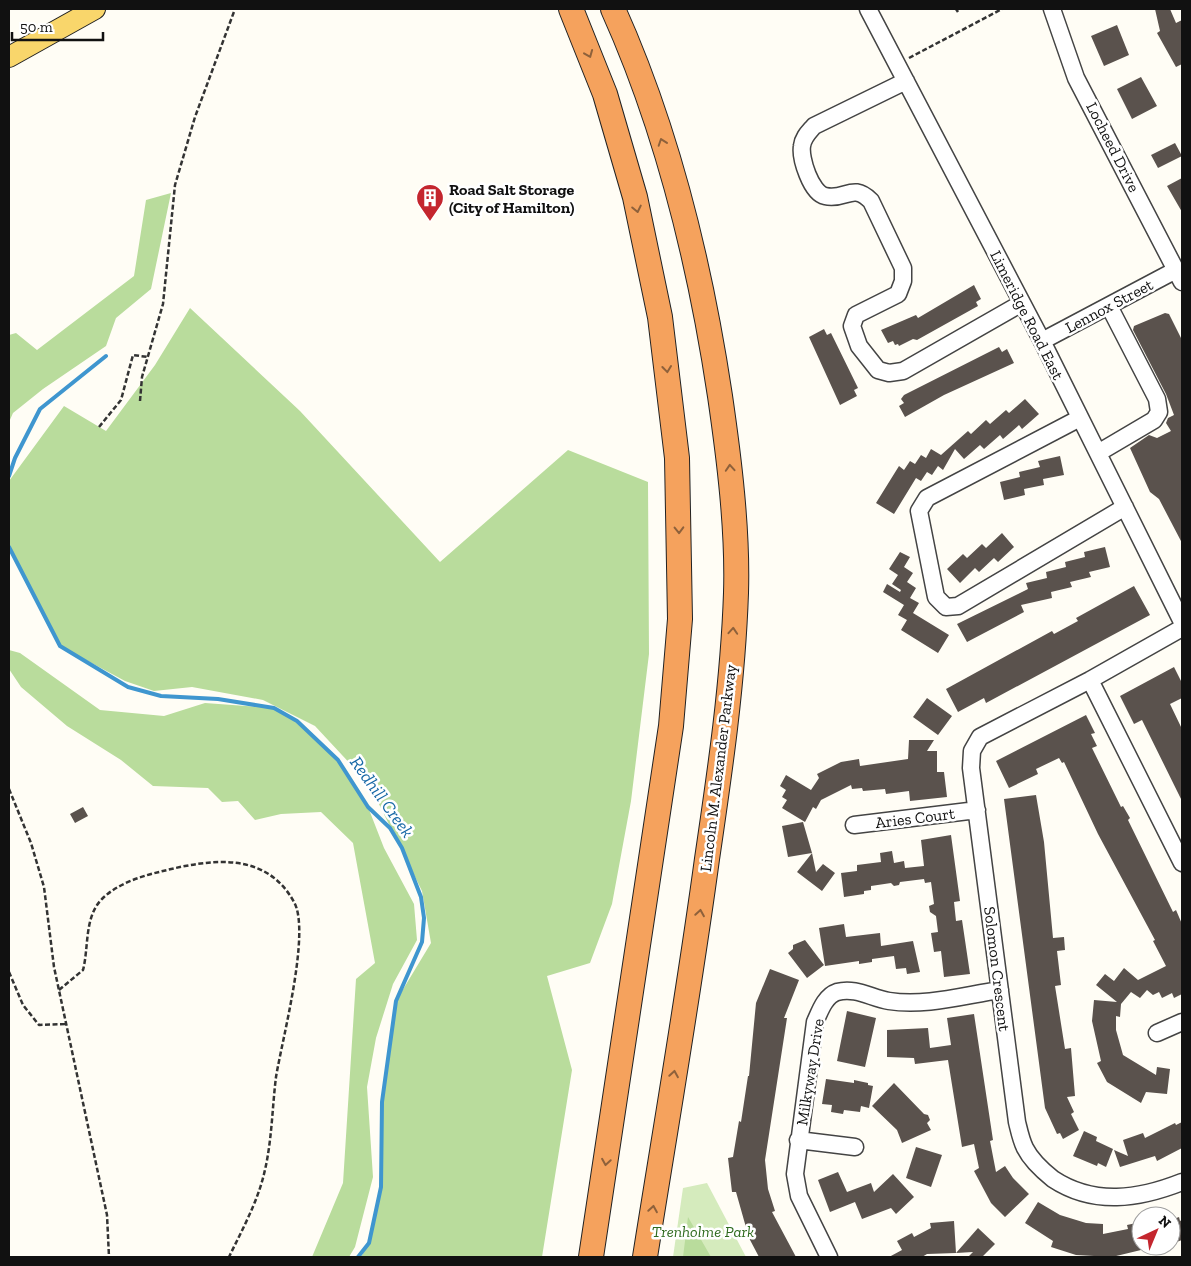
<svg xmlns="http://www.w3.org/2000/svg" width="1191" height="1266" font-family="'Zilla Slab',serif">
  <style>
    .green { fill: #d5ebbd }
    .forest { fill: #b9dc9c }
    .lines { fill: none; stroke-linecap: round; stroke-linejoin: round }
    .stream { stroke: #3f96cf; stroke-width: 4 }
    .building { fill: #5a524d }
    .minor-casing { stroke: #444; stroke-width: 19 }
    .major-casing { stroke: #222; stroke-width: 22 }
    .highway-casing { stroke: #222; stroke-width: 26 }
    .path { stroke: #333; stroke-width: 2.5; stroke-dasharray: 5 2.5; stroke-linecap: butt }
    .minor { stroke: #fff; stroke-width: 16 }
    .major { stroke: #f9d66b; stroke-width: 20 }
    .highway { stroke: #f5a25d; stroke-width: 24 }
    .oneway { stroke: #8e613b }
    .labels { text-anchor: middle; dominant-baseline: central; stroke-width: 5; stroke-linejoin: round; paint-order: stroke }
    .street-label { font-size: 16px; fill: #111; stroke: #fff }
    .poi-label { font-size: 16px; font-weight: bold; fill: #111; stroke: #fff; text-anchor: start }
    .park-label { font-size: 16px; font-style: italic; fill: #2f6b1f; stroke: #fff }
    .water-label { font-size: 18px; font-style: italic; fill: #1768a6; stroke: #fff }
  </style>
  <rect width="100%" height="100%" fill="#fffdf5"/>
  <path class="green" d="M707 1183 746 1257H673L683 1188Z"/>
  <path class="forest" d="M171 193 151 289 116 318 106 346 43 389 13 413 9 422V335L16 333 37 350 134 276 146 200Z
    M190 308 300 411 440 562 568 450 648 482 649 654 631 801 612 904 590 963 547 976 572 1070 542 1257H361L369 1243 381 1187 382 1102 396 1001 431 943 422 891 369 784 315 726 263 700 192 687 154 691 125 681 60 646 9 547V481L64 406 106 431 155 365Z
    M9 650 20 653 100 710 164 716 205 703 274 708 297 721 338 760 368 807 384 848 414 904 417 940 393 984 376 1038 367 1087 373 1177 355 1247 349 1257H312L343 1183 356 979 375 963 353 843 321 812 281 814 255 820 238 801 222 802 208 788 153 786 121 760 67 726 21 687 9 669Z
    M688 1217 711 1257H683Z"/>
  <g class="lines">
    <path class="stream" d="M9 476 15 458 40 409 106 356
      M9 547 60 646 128 687 161 696 218 699 274 708 297 721 338 760 368 807 390 828 402 848 421 897 424 918 422 942 396 1001 382 1102 381 1187 369 1243 358 1257"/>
  </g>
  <path class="building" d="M1155 9H1170L1176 23 1182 20V64L1176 67 1157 33 1160 31Z
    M1117 25 1129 55 1104 66 1091 36Z
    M1141 77 1157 106 1132 119 1117 89Z
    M1175 143 1182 156 1158 168 1151 155Z
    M1182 178V212L1167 186Z
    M974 285 981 299 976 302 978 306 917 340 913 339 899 346 898 344 895 345 893 341 888 343 881 330 916 315 918 318Z
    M1165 313 1169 314 1182 340V543L1159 499 1150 492 1130 448 1149 435 1157 438 1171 431 1166 423 1168 418 1174 415 1166 394 1133 330 1134 326Z
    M824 329 827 335 831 333 858 388 854 390 857 396 840 405 809 337Z
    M999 347 1002 352 1007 349 1014 363 944 395 905 417 899 406 904 403 901 399 904 395Z
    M1025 399 1039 414 1022 429 1019 425 1003 439 1000 435 984 449 980 445 964 459 955 449 943 470 938 466 932 475 927 472 921 481 916 478 894 514 876 503 899 466 904 470 910 461 915 464 921 455 926 458 931 449 941 455 968 431 971 434 986 420 990 424 1006 410 1009 413Z
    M1060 456 1064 475 1043 479 1044 485 1024 489 1025 495 1004 500 1000 482 1020 477 1019 472 1040 467 1038 461Z
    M1002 533 1014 547 998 562 994 558 979 572 975 568 960 583 947 569 963 554 967 558 982 544 986 548Z
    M1105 547 1110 567 1089 572 1091 577 1070 582 1072 587 1051 592 1052 598 1021 605 1024 612 967 642 957 624 1028 589 1026 583 1047 578 1046 572 1066 567 1065 562 1085 557 1084 552Z
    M900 552 910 557 904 567 913 573 907 582 916 588 910 598 919 603 913 613 949 635 938 653 901 630 907 620 898 615 904 605 883 592 887 584 900 592 901 590 892 584 898 575 889 569Z
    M1134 586 1150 615 986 703 984 698 958 712 946 689 1052 631 1054 634 1078 621 1076 618Z
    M1174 667 1182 683V698L1170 704 1182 729V801L1142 720 1134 724 1120 696Z
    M927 698 952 716 938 735 913 717Z
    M1086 715 1095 733 1091 734 1097 746 1092 748 1121 807 1123 806 1130 818 1128 820 1173 912 1176 910 1182 924V994L1174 998 1172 993 1162 998 1159 992 1153 995 1147 990 1140 998 1131 992 1121 1004 1120 1017 1116 1016V1030L1123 1055 1156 1075 1157 1067 1170 1069 1167 1094 1146 1092 1141 1103 1107 1082 1097 1063 1101 1061 1092 1021 1094 1000 1117 1002 1096 985 1105 974 1114 981 1124 968 1138 980 1166 966 1153 941 1155 940 1098 834 1064 762 1062 763 1059 758 1036 769 1038 774 1009 788 996 761Z
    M909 740H934L927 751H937V772H944L947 797 910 801 909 791 886 794 885 789 863 791 862 788 852 789 851 785 821 800 816 809 813 807 805 822 782 808 787 800 782 797 786 790 780 786 786 775 811 790 819 778 817 774 841 762 859 759 860 766 908 759Z
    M1036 795 1044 842 1053 938 1064 937 1065 950 1057 951 1061 985 1055 986 1065 1049 1071 1048 1075 1096 1067 1097 1074 1112 1071 1114 1079 1130 1063 1139 1060 1133 1057 1134 1045 1108 1004 799Z
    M83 807 88 816 75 823 70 814Z
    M803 822 812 853 788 857 782 826Z
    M951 835 960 901 954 902 956 921 962 920 970 974 944 977 941 951 934 952 931 933 938 932 936 916 930 912 929 906 934 904 931 882 925 883 924 879 900 882 899 885 894 886 891 883 871 886V890L864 891V894L844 897 841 873 857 871V865L881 862 880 853 892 851 894 863 904 861 905 868 924 866 921 840Z
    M812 853 816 872 823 864 835 873 822 891 797 872Z
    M844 924 846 937 880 933 881 946 913 941 920 972 907 974 906 968 896 969 894 956 872 959V962L859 964V961L825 966 819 928Z
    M805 940 824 965 807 978 788 953 793 949V945Z
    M770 969 799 980 784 1018H787L765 1160 768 1189 775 1211 772 1212 796 1257H759L749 1238 736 1192H732L728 1158 733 1157 739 1121 741 1122 748 1076H749L756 1003Z
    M847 1011 876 1018 865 1067 837 1061Z
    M974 1014 993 1140 990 1141 996 1172 1005 1166 1013 1178 1029 1194 1005 1217 991 1203 974 1171 979 1168 974 1144 962 1147 948 1060 915 1064 914 1058 887 1057V1030L928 1028 930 1048 951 1045 947 1018Z
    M826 1079 854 1083V1080L868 1083V1085L873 1086 869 1108 861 1106 860 1112 844 1110 843 1114 831 1112 832 1105 822 1104Z
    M894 1083 924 1114 928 1115 930 1120 927 1123 931 1130 902 1143 897 1130 872 1106Z
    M1182 1122V1148L1157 1161 1155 1156 1120 1167 1114 1150 1128 1156 1123 1140 1143 1133 1145 1138 1175 1123 1176 1125Z
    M1084 1131 1097 1137 1096 1141 1113 1149 1106 1167 1098 1163 1097 1166 1073 1156Z
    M916 1147 942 1155 931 1187 906 1178Z
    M838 1172 847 1192 871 1183 874 1192 893 1174 914 1197 896 1214 891 1208 862 1219 855 1202 830 1212 818 1180Z
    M1038 1202 1060 1215 1086 1223 1103 1224V1234L1128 1229 1127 1225 1141 1222V1250L1112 1257 1076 1255 1051 1247 1053 1241 1025 1223Z
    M1179 1217 1180 1221 1182 1220V1240L1171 1244V1220Z
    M954 1221 956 1253 927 1254 922 1257H889L902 1250 897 1241 912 1233 914 1237 931 1228 930 1223Z
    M978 1228 995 1244 982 1257H968L973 1252 956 1253Z"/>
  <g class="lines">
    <defs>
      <path id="minor" d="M868 9 1042 341 1182 622
        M1052 9 1076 78 1182 282
        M906 81 814 126C809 132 803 137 802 146 800 158 811 193 825 196 846 201 852 182 871 201L903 268V281L898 294 856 315 852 326 859 346 878 370 889 373 903 371 1022 303
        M1042 341 1176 270
        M1080 418 927 498 919 511 936 597 946 607 958 606 1125 507
        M1098 453 1154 420 1159 412 1157 399 1109 306
        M1182 628 1090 680 980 737 972 751 971 768 1017 1122C1019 1130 1021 1140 1025 1148 1031 1160 1043 1171 1053 1179 1094 1206 1139 1199 1182 1182
        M1090 680 1182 863
        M854 825 977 810
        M1157 1033 1182 1022
        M798 1140 855 1147
        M829 1257 799 1196 795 1174 815 1022C820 1011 825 996 837 992 856 987 871 998 889 1001 925 1007 965 995 1000 990"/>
      <path id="major" d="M9 57 95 9"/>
      <path id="highway" d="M571 9 605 94 635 197 660 317 677 458 680 619 671 726 591 1257
        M613 9C668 131 700 263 720 396 729 458 738 529 736 593 733 682 720 771 707 859 689 992 666 1125 645 1257"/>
    </defs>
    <use href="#minor" class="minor-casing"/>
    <use href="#major" class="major-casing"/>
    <use href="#highway" class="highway-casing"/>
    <path class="path" d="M956 9 958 12
      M909 58 1002 9
      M140 401 142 377 163 304 175 185 195 117 235 9
      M99 427 121 400 133 355 148 357
      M9 789 31 843 44 887 54 967 107 1215 109 1257
      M9 972 23 1005 39 1025 67 1024
      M59 990 83 970C89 947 84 917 102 899 118 883 142 876 163 871 211 859 266 851 294 902 311 932 282 1040 276 1077 272 1109 272 1142 264 1174 257 1203 242 1230 229 1257"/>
    <use href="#minor" class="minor"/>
    <use href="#major" class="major"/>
    <use href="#highway" class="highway"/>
  </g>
  <defs><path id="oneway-chevron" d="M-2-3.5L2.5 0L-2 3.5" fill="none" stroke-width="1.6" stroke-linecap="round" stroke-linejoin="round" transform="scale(1.25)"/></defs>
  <g class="oneway">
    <use href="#oneway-chevron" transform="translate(589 54) rotate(68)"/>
    <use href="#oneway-chevron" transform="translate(662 142) rotate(-109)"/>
    <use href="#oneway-chevron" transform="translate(637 209) rotate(78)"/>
    <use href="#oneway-chevron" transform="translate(667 369) rotate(83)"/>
    <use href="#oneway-chevron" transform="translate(730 468) rotate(-94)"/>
    <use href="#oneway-chevron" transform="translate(679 530) rotate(89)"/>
    <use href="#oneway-chevron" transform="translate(733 631) rotate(-86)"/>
    <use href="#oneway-chevron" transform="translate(700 913) rotate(-81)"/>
    <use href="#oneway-chevron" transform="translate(674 1074) rotate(-81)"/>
    <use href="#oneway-chevron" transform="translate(606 1162) rotate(99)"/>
    <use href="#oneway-chevron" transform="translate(653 1209) rotate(-81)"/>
  </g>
  <defs>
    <symbol id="building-pin" viewBox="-11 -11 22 30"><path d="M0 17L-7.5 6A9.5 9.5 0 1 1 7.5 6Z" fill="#c4262e" stroke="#fff"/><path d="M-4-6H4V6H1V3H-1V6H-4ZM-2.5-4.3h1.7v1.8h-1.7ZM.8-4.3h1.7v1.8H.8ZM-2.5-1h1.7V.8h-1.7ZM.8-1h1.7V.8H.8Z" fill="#fff"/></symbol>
  </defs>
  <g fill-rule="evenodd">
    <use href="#building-pin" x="414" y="182" width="32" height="43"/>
  </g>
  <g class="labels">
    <g class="street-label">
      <text transform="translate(1113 147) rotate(63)">Locheed Drive</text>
      <text transform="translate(1109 306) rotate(-28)">Lennox Street</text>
      <text transform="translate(1027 315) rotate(63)">Limeridge Road East</text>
      <text transform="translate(718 768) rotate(-83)">Lincoln M. Alexander Parkway</text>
      <text transform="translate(915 818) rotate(-7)">Aries Court</text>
      <text transform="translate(997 969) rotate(83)">Solomon Crescent</text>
      <text transform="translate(810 1072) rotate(-81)">Milkyway Drive</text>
    </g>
    <g class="poi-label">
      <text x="449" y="189">Road Salt Storage<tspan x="449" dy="18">(City of Hamilton)</tspan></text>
    </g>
    <g class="park-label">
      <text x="703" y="1231">Trenholme Park</text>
    </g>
    <g class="water-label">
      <text transform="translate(382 797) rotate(54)">Redhill Creek</text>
    </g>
  </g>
  <rect width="1191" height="1266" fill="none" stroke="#111111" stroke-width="20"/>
  <g transform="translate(1156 1231) rotate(44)"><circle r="24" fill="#ffffff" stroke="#a0a0a0"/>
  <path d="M0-4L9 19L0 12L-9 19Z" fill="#c4262e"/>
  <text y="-8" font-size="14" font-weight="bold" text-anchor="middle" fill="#111111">N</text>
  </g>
  <path d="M12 32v8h91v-8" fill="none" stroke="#111111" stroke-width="2.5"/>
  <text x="20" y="32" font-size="15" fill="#111111" stroke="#ffffff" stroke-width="4" paint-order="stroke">50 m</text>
</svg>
